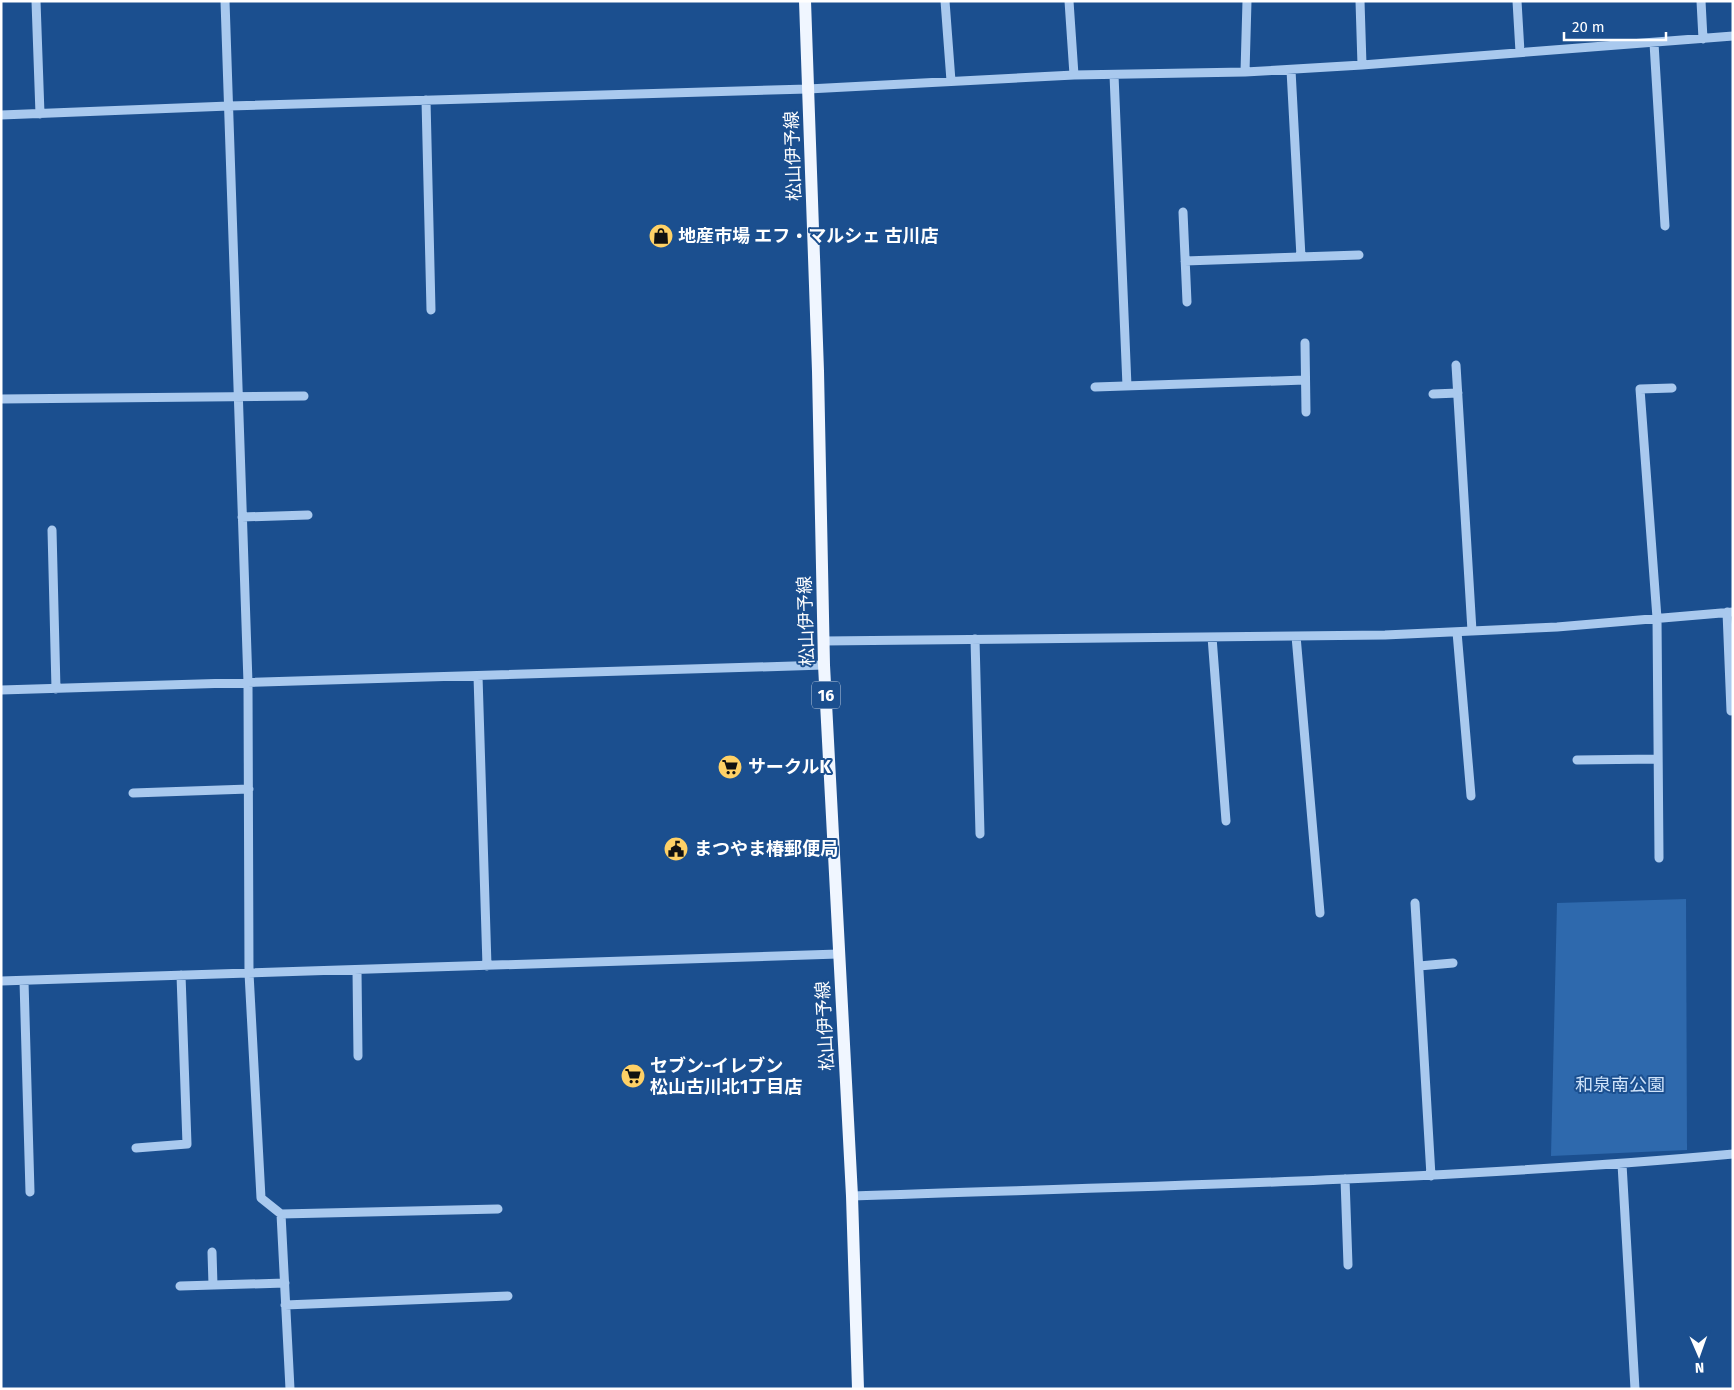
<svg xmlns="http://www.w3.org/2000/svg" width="1734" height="1390" font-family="'Fira Sans','Noto Sans JP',sans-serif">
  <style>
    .green { fill: #2e69ad }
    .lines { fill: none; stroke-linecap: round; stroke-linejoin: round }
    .minor { stroke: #a9c9ee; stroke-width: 9 }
    .major { stroke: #f0f6ff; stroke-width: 12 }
    .labels { text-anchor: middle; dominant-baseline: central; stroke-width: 4; stroke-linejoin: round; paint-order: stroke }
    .shield { fill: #1b4f8f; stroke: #bbcadd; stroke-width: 1 }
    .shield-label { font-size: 16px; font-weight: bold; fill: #fff }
    .street-label { font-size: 18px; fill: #fff; stroke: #1b4f8f }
    .poi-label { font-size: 18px; font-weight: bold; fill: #fff; stroke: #1b4f8f; text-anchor: start }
    .park-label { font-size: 18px; fill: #cfe3fa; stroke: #1b4f8f }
  </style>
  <rect width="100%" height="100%" fill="#1b4f8f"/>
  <path class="green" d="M1686 899 1687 1150 1551 1156 1557 903Z"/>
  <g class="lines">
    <path class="minor" d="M36 1 40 114
      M225 1 248 683 249 973 261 1198 281 1214 290 1389
      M945 1 951 81
      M1069 1 1074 75
      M1360 1 1362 65
      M1517 1 1520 52
      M1701 1 1703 39
      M1654 43 1665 226
      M1291 70 1301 257
      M1245 72 1247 1
      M1114 75 1127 386
      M426 100 431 310
      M1 115 229 106 808 89 1074 75 1245 72 1362 65 1733 36
      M1183 212 1187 302
      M1185 261 1359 255
      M1305 343 1306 412
      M1456 365 1472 631
      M1095 387 1305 380
      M1433 394 1458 393
      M1 399 304 396
      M242 517 308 515
      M52 530 56 689
      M1727 612 1731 711
      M1457 632 1471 796
      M1296 636 1320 913
      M1212 637 1226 821
      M975 639 980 834
      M824 641 1385 635 1557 627 1733 612
      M478 676 487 966
      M1 690 824 665
      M1577 760 1658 759
      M133 793 249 789
      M1659 858 1657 618 1640 389 1672 388
      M1415 903 1431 1176
      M1419 966 1453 963
      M357 970 358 1056
      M1 981 838 954
      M24 981 30 1192
      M136 1148 187 1144 181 975
      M1622 1164 1635 1389
      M1345 1179 1348 1265
      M852 1196C1145 1186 1440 1181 1733 1154
      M281 1214 498 1209
      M212 1252 213 1285
      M180 1286 285 1283
      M285 1305 508 1296"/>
    <path class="major" d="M805 1 818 371 824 665 852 1196 858 1389"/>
  </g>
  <defs>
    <symbol id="shop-disc" viewBox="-11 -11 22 22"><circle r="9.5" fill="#ffd166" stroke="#1b4f8f"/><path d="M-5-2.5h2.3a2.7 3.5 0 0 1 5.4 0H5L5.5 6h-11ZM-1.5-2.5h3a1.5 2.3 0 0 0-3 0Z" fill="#111"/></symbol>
    <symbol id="supermarket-disc" viewBox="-11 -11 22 22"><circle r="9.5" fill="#ffd166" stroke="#1b4f8f"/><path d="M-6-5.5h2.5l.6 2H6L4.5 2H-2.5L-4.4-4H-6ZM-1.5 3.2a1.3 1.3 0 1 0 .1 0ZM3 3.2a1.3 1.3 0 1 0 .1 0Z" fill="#111"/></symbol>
    <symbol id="civic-disc" viewBox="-11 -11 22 22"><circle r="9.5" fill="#ffd166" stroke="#1b4f8f"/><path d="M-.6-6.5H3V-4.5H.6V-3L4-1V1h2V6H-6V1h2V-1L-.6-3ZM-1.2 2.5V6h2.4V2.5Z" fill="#111"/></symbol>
  </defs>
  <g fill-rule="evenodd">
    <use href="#shop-disc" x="647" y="222" width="28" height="28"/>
    <use href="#supermarket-disc" x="716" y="753" width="28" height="28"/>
    <use href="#civic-disc" x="662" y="835" width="28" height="28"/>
    <use href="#supermarket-disc" x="619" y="1062" width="28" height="28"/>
  </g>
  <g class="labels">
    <rect class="shield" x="812" y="681.5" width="28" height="27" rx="4"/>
    <g class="shield-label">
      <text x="826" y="695">16</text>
    </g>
    <g class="street-label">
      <text transform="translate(793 156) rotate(-92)">松山伊予線</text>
      <text transform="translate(806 621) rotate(-92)">松山伊予線</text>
      <text transform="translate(825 1026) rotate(-93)">松山伊予線</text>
    </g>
    <g class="poi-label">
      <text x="678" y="236">地産市場 エフ・マルシェ 古川店</text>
      <text x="748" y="767">サークルK</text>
      <text x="694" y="849">まつやま椿郵便局</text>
      <text x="650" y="1066">セブン-イレブン<tspan x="650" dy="21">松山古川北1丁目店</tspan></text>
    </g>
    <g class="park-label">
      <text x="1620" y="1085">和泉南公園</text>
    </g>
  </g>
  <rect width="1734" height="1390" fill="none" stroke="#ffffff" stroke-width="5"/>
  <g transform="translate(1699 1355) rotate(178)" stroke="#1b4f8f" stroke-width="4" paint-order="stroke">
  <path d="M0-4L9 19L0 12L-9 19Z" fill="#ffffff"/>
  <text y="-8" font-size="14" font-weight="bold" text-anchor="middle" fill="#ffffff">N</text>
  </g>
  <path d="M1564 32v8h102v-8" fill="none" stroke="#ffffff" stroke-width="2.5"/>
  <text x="1572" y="32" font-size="15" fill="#ffffff" stroke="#1b4f8f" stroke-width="4" paint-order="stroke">20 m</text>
</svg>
